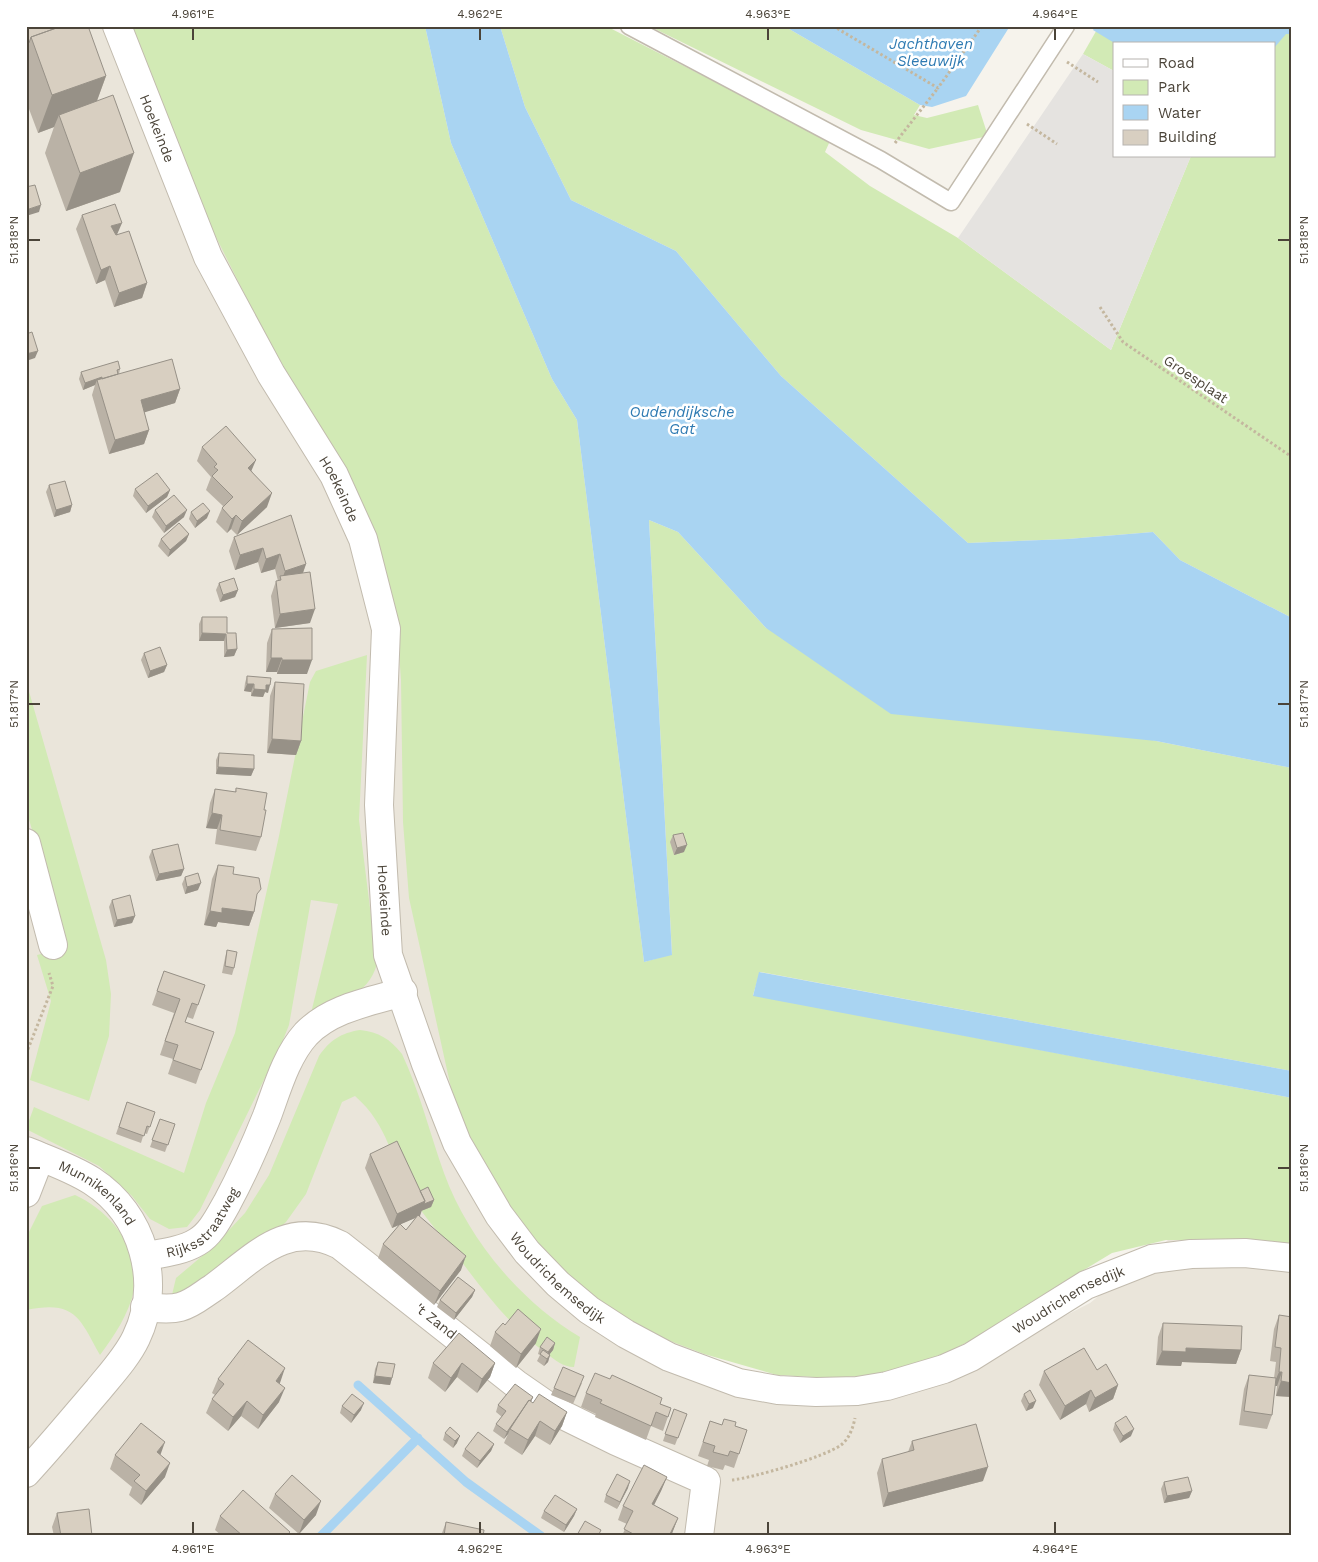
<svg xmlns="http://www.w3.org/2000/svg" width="1318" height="1562" font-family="'Work Sans',sans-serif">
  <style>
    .residential { fill: #eae5da }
    .green { fill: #d2eab5 }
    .parking { fill: #e5e3e0 }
    .water { fill: #a9d4f2 }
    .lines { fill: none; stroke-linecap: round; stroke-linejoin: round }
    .stream { stroke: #a9d4f2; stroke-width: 9 }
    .service-casing { stroke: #c2bbae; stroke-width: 19 }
    .minor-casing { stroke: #c2bbae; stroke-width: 30 }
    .tertiary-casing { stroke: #c2bbae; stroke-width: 30 }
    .path { stroke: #c4b79f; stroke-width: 3; stroke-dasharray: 2.5 2.5; stroke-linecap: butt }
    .service { stroke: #fff; stroke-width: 16 }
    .minor { stroke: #fff; stroke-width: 28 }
    .tertiary { stroke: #fff; stroke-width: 28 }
    .wall { fill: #bab2a6; fill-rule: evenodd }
    .shaded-wall { fill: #979187 }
    .building { fill: #d8cfc1; stroke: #979187 }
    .ticks { fill: none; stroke: #4b4439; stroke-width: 2 }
    .labels { text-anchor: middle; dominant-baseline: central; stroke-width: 5; stroke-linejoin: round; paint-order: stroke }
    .street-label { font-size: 14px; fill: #4b4439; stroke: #fff }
    .water-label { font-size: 15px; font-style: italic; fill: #2e7ab2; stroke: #fff }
    .neatline { fill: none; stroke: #4b4439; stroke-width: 2 }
    .ticks-label { font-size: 12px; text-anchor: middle; fill: #4b4439 }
  </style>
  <rect width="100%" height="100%" fill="#f6f3ec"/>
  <path class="residential" d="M26 26H155L399 506 659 1331 725 1368 883 1396 946 1377 1090 1303 1199 1215 1292 1248V1536H26Z"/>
  <path class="green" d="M130 26H425L451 143 552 379 577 420 644 962 672 954 649 520 678 532 766 628 1156 741 1292 768V1071L760 972 753 995 1292 1098V1245L1229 1240H1166L1112 1253 1064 1282 1008 1321 931 1361 877 1375 832 1378 777 1375 704 1354 642 1330 583 1294 545 1259 483 1173 453 1097 409 898 403 822 401 680 397 625 349 484 259 323 213 231Z
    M500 26H606L830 141 825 152 870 186 958 238 1111 350 1191 156H1274V44H1114V71L1083 54 1099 26H1292V618L1180 560 1153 532 1068 539 968 543 781 376 676 251 571 200 525 107Z
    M649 26H784L920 105 914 115 927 118 978 105 988 136 929 149 861 130Z
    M367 655 359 820 377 964C368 996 337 1004 310 1017L338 904 311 900 289 1025 281 1045 200 1210 187 1227 169 1229 150 1219 132 1196 99 1166 26 1129 34 1107 184 1173 206 1103 235 1033 279 836 310 682 316 671Z
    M26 681 106 960 111 994 109 1036 89 1101 30 1080 51 1001 37 955 64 948 26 808Z
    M360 1030C379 1032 390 1039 402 1054 420 1092 430 1134 444 1173 468 1239 520 1301 580 1337L574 1367C563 1367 555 1360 547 1354 511 1327 485 1293 458 1257 442 1235 423 1217 410 1193 390 1158 389 1126 355 1096L342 1102 306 1194 286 1222 260 1247 171 1299 176 1278 214 1246 245 1213 269 1175 319 1056C330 1040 341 1033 360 1030Z
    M75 1195C110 1211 142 1249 134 1290 129 1314 114 1336 100 1355 79 1317 75 1300 26 1310V1238L42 1206Z"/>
  <path class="parking" d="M1083 54 1114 71V156H1191L1111 350 958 238Z"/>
  <path class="water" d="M425 26H500L525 107 571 200 676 251 781 376 968 543 1068 539 1153 532 1180 560 1292 618V768L1156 741 891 714 766 628 678 532 649 520 672 955 644 962 577 420 552 379 451 143Z
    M784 26H1010L966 96 932 107 920 105Z
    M1095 26H1292V34H1286L1274 48V44H1116L1093 30Z
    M759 972 1292 1071V1098L753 996Z"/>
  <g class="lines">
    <path class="stream" d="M358 1385 466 1482 541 1536
      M321 1536 418 1438"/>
    <defs>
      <path id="service" d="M629 26 881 160 951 202 1066 26"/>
      <g id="minor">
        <path id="s1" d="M117 26 208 257 271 374 334 475 363 539 386 629 379 805 388 955 426 1064 457 1143 499 1215 527 1252 558 1284 589 1310 626 1334 669 1357 739 1383 778 1390 816 1392 857 1391 887 1386 944 1369 971 1357 1086 1285 1152 1259 1191 1254 1245 1253 1292 1258"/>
        <path d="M26 843 53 945"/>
        <path d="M26 1193 40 1157"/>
        <path id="s2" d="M146 1256C163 1253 182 1251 197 1242 211 1234 219 1217 227 1203 242 1175 255 1146 267 1116 277 1089 286 1056 306 1034 331 1008 369 1002 403 992"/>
        <path id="s3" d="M145 1307C157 1308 169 1310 180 1307 192 1304 202 1295 213 1288 254 1258 287 1218 340 1245L516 1384 555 1411 616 1441 706 1481 699 1536"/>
      </g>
      <g id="tertiary">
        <path id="s4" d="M26 1151C48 1160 72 1168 92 1181 143 1214 163 1282 136 1338 127 1357 111 1374 98 1390 74 1418 51 1446 26 1473"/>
      </g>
    </defs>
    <use href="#service" class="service-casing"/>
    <use href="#minor" class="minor-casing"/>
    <use href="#tertiary" class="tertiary-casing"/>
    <path class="path" d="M833 26 938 88 982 26
      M1067 62 1098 82
      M1027 124 1057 144
      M895 143 938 88
      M1100 307 1123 342 1292 457
      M26 1054 53 986 49 973
      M26 1098V1101
      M732 1480C752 1478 825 1457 841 1445 849 1439 853 1428 855 1418"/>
    <use href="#service" class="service"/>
    <use href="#minor" class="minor"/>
    <use href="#tertiary" class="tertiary"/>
  </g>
  <path class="wall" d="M26 26 106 76 97 101 120 192 66 211 45 153 54 127 38 133 26 101Z
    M82 215 117 234 147 283 142 298 114 307 105 280 96 284 76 229Z
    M120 369 119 374 180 389 175 403 144 412 149 430 144 444 109 454 92 395 95 385 83 390 79 379 81 372Z
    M202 447 252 471 267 507 237 535 231 529 227 533 216 522 222 508 223 506 206 490 211 477 197 461Z
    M49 485 72 505 70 512 54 517 46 492Z
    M135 489 170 490 167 497 146 513 133 496Z
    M155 510 184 517 164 533 152 517Z
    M191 512 207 518 195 528 189 519Z
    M189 534 186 541 168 557 158 546 161 539Z
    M234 537 306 564 303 573 310 623 275 628 271 596 276 581H278L275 569 261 573 258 562 235 570 229 551Z
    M219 583 238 590 235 597 220 602 216 590Z
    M202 617 227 633 237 649 234 656 224 657V641H199V624Z
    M272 629 307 674H277V672H266L267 643Z
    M144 653 167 665 164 672 148 678 141 660Z
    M247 676 268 693 265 692 263 697 251 696V692L244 691 245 683Z
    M275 682 301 741 296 755 267 753 270 696Z
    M219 753 254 769 251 776 216 774V760Z
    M236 788 264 810 261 837 256 851 215 844 217 829 206 828 210 803 215 789 235 792Z
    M673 835 684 852 674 855 670 842Z
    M152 850 184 869 181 876 156 881 149 857Z
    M218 865 233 874 256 902 254 912 249 926 218 922 216 927 204 925 212 879Z
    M185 877 198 890 185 894 182 884Z
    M112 900 135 916 132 923 114 927 109 907Z
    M227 950 234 968 232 975 222 973 225 958Z
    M164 971 205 985 193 1019 187 1017 185 1022 214 1032 196 1084 168 1074 173 1059 160 1055 174 1013 152 1005Z
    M127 1102 155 1112 147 1134 144 1133 141 1143 116 1134Z
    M160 1119 175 1124 165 1152 150 1147Z
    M370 1154 434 1200 431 1207 421 1211 419 1216 461 1270 434 1305 378 1258 383 1244 399 1225 392 1228 365 1168ZM417 1217 406 1230 400 1224 403 1223Z
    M475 1290 472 1297 454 1320 437 1307 440 1300Z
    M1279 1315 1292 1397 1276 1396 1277 1386H1275L1272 1415 1267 1429 1239 1425 1244 1389 1249 1375 1274 1378 1276 1362 1270 1361 1274 1329Z
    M1163 1323 1241 1350 1236 1364 1182 1362 1181 1366 1156 1365 1158 1337Z
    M505 1325 536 1343 516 1368 490 1346 495 1332Z
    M555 1343 553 1350 549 1354 550 1355 548 1362 544 1366 537 1361 540 1355 538 1354 540 1347Z
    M378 1362 392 1378 390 1385 373 1383 375 1369Z
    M433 1363H495L490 1377 477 1393 457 1377 445 1392 428 1378Z
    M1097 1370 1118 1385 1113 1399 1089 1412 1086 1404 1060 1420 1039 1385 1044 1371Z
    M218 1379 280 1383V1384L279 1402 258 1429 241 1416 228 1431 206 1413 212 1399 215 1395 212 1393Z
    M582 1383 573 1404 551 1395 554 1388Z
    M586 1393 660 1404 671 1408 663 1431 651 1426 646 1440 595 1417 596 1414 581 1407Z
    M1024 1394 1033 1408 1026 1411 1021 1401Z
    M533 1397 531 1402 533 1403 567 1412 562 1426 550 1445 535 1436 522 1455 504 1443 508 1434 504 1439 493 1431 496 1424 502 1417 496 1412 498 1405Z
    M342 1406 361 1410 351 1423 340 1413Z
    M674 1409 687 1414 675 1445 663 1441Z
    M710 1421 722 1425 735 1426 747 1430 734 1468 725 1465 723 1470 707 1466 709 1460 698 1456Z
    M1115 1423 1131 1436 1120 1443 1113 1430Z
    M445 1433 457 1443 453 1448 443 1440Z
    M912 1441 983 1481 883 1507 877 1473 882 1459 908 1452Z
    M494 1444 491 1451 477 1468 462 1456 465 1449Z
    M115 1455H160L165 1477 141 1505 129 1495 132 1487 110 1469Z
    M667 1477 661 1491 654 1505 678 1518 671 1536H622L627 1524 618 1520 623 1506Z
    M1164 1482 1192 1491 1189 1498 1164 1503 1161 1489Z
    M628 1488 617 1509 604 1502 606 1495Z
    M275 1494 316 1515 299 1534 269 1508Z
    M577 1509 574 1516 564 1532 541 1518 544 1511Z
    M57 1513 92 1536H54L52 1527Z
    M220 1516 288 1536H222L215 1530Z
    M446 1522 483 1536H441Z"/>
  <path class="shaded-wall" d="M29 43 26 51 27 44Z
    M106 76 92 114 59 115 54 127 38 133 52 95Z
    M134 153 120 192 66 211 80 173Z
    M41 205 39 212 26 216V210Z
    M122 223 116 237 111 226Z
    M110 266 105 280 96 284 101 270Z
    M147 283 142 298 114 307 119 293Z
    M38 351 35 358 26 361V354Z
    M102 377 99 384 97 380 95 385 83 390 85 383Z
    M180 389 175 403 136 415 141 400Z
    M149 430 144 444 109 454 115 440Z
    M256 460 250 474 248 468Z
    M170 490 167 497 146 513 148 506Z
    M272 493 267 507 237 535 242 521Z
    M72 505 70 512 54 517 56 510Z
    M187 510 184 517 164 533 166 526Z
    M210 511 207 518 195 528 197 521Z
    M236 515 231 529 227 533 232 519Z
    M189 534 186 541 168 557 170 550Z
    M263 548 258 562 235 570 240 555Z
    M280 554 275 569 261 573 266 559Z
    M306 564 301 578 280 585 285 571Z
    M238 590 235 597 220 602 223 595Z
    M315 609 310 623 275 628 280 614Z
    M202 633 226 634 224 641H199Z
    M237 649 234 656 224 657 227 650Z
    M271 658H282L277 672H266Z
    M282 660H312L307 674H277Z
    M167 665 164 672 148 678 150 671Z
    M247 684H254L251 692 244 691Z
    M266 685H270L268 693 265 692 263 697 251 696 254 689Z
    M272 739 301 741 296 755 267 753Z
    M218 767 254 769 251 776 216 774Z
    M212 813 222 815 217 829 206 828Z
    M687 845 684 852 674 855 677 848Z
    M184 869 181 876 156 881 159 874Z
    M201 883 198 890 185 894 187 887Z
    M222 908 254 912 249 926 218 922 216 927 204 925 210 911Z
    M135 916 132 923 114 927 117 920Z
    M434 1200 431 1207 421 1211 424 1204Z
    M425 1201 420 1216 392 1228 397 1214Z
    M466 1256 461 1270 434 1305 440 1291Z
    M475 1290 472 1297 454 1320 456 1313Z
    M541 1329 536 1343 516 1368 521 1354Z
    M555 1343 553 1350 546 1359 548 1352Z
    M1186 1348 1241 1350 1236 1364 1182 1362 1181 1366 1156 1365 1162 1351Z
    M550 1355 548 1362 544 1366 547 1359Z
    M462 1363 457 1377 445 1392 451 1378Z
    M495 1363 490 1377 477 1393 482 1379Z
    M285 1368 280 1383 271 1395 276 1381Z
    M1279 1372H1282L1277 1386H1273Z
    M375 1376 392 1378 390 1385 373 1383Z
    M1281 1381 1292 1383V1397L1276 1396Z
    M1118 1385 1113 1399 1089 1412 1095 1398Z
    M285 1388 279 1402 258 1429 263 1415Z
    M1091 1390 1086 1404 1060 1420 1065 1406Z
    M533 1397 530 1404 510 1429 508 1434 504 1439 507 1432Z
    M247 1401 241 1416 228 1431 233 1417Z
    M1036 1401 1033 1408 1026 1411 1029 1404Z
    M364 1403 361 1410 351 1423 354 1415Z
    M567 1412 562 1426 550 1445 555 1431Z
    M540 1421 535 1436 522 1455 528 1440Z
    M1134 1429 1131 1436 1120 1443 1123 1436Z
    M460 1436 457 1443 453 1448 455 1441Z
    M165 1442 160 1456 157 1452Z
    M494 1444 491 1451 477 1468 480 1461Z
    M170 1463 165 1477 141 1505 146 1491Z
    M988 1467 983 1481 883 1507 888 1493Z
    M667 1477 661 1491 647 1519 652 1504Z
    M630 1481 628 1488 617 1509 620 1502Z
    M1192 1491 1189 1498 1164 1503 1167 1496Z
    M321 1501 316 1515 299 1534 304 1520Z
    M577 1509 574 1516 564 1532 566 1525Z
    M678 1518 671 1536H669Z"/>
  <path class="building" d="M26 26H62L31 37 29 43 27 44Z
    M62 26H88L106 76 52 95 31 37Z
    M113 95 134 153 80 173 59 115Z
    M35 185 41 205 26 210V187Z
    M115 204 122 223 111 226 116 235 129 231 147 283 119 293 110 266 101 270 82 215Z
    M32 332 38 351 26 354V334Z
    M172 359 180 389 141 400 149 430 115 440 97 380Z
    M118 361 120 369 117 370 118 374 102 379V377L85 383 81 372Z
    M226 426 256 460 248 468 272 493 242 521 236 515 232 519 222 508 233 497 212 476 218 470 214 467 217 464 202 447Z
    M157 473 170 490 148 506 135 489Z
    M65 481 72 505 56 510 49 485Z
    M174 495 187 510 166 526 155 510Z
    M203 503 210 511 197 521 191 512Z
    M291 515 306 564 285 571 280 554 266 559 263 548 240 555 234 537Z
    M179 523 189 534 170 550 161 539Z
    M310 572 315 609 280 614 276 581 281 580 280 576Z
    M234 578 238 590 223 595 219 583Z
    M202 617H227V633H236L237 649 227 650 226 634 202 633Z
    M312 628V660H282V658H271L272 629Z
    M160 647 167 665 150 671 144 653Z
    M247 676 271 678 270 685H266V690L254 689V684H247Z
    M275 682 304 684 301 741 272 739Z
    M219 753 254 755V769L218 767Z
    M236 788 267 793 264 810H266L261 837 220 830 222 815 212 813 215 789 236 792Z
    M683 833 687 845 677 848 673 835Z
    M178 844 184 869 159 874 152 850Z
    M218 865 234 867 233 874 259 878 261 889 257 894 254 912 222 908V913L210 911Z
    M198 873 201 883 187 887 185 877Z
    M130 895 135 916 117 920 112 900Z
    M227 950 237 952 234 968 225 966Z
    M164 971 205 985 198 1005 192 1003 185 1022 214 1032 201 1070 173 1060 178 1045 165 1041 180 999 157 991Z
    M127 1102 155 1112 150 1127 147 1126 144 1136 119 1127Z
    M160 1119 175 1124 168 1145 152 1140Z
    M397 1141 425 1201 397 1214 370 1154Z
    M428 1187 434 1200 424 1204 425 1201 420 1191Z
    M418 1215 466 1256 440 1291 383 1244 400 1224 406 1230Z
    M458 1277 475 1290 456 1313 440 1300Z
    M518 1309 541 1329 521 1354 495 1332 503 1323 505 1325Z
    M1279 1315 1292 1317V1383L1281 1381 1282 1372H1279L1281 1348 1275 1347Z
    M1163 1323 1242 1326 1241 1350 1186 1348V1352L1162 1351Z
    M459 1333 495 1363 482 1379 462 1363 451 1378 433 1363Z
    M547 1337 555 1343 548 1352 540 1347Z
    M248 1340 285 1368 276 1381 285 1388 263 1415 247 1401 233 1417 212 1399 224 1384 218 1379Z
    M1084 1348 1097 1370 1106 1364 1118 1385 1095 1398 1091 1390 1065 1406 1044 1371Z
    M543 1350 550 1355 547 1359 540 1354Z
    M378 1362 395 1364 392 1378 375 1376Z
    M563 1367 584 1376 575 1397 554 1388Z
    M595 1373 610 1379 612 1375 662 1398 660 1404 671 1408 668 1417 656 1412 651 1426 600 1403 602 1400 586 1393Z
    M1249 1375 1276 1378 1272 1415 1244 1411Z
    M515 1384 533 1397 530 1401 529 1400 507 1432 496 1424 506 1411 498 1405Z
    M1030 1390 1036 1401 1029 1404 1024 1394Z
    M352 1394 364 1403 354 1415 342 1406Z
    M539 1394 567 1412 555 1431 540 1421 528 1440 510 1429 529 1400 533 1403Z
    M674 1409 687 1414 678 1438 665 1434Z
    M1126 1416 1134 1429 1123 1436 1115 1423Z
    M724 1419 736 1422 735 1426 747 1430 739 1454 730 1451 728 1456 713 1452 715 1446 703 1442 710 1421 722 1425Z
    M141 1423 165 1442 157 1452 170 1463 146 1491 134 1481 140 1475 115 1455Z
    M976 1424 988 1467 888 1493 882 1459 914 1450 912 1441Z
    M450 1427 460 1436 455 1441 445 1433Z
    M478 1432 494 1444 480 1461 465 1449Z
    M644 1465 667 1477 652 1504 678 1518 669 1536H637L624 1529 633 1511 623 1506Z
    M617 1474 630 1481 620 1502 606 1495Z
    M292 1475 321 1501 304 1520 275 1494Z
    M1188 1477 1192 1491 1167 1496 1164 1482Z
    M243 1490 290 1532 286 1536H243L220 1516Z
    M555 1495 577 1509 566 1525 544 1511Z
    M89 1509 92 1536H61L57 1513Z
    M585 1521 601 1530 598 1536 577 1535Z
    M446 1522 484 1530 483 1536H444Z"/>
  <path class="ticks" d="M193 28V40M480 28V40M768 28V40M1055 28V40M28 240H40M1278 240H1290M28 704H40M1278 704H1290M28 1168H40M1278 1168H1290M193 1522V1534M480 1522V1534M768 1522V1534M1055 1522V1534"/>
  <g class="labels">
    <g class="street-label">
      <text stroke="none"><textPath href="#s1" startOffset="110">Hoekeinde</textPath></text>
      <text transform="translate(1196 379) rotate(34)">Groesplaat</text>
      <text stroke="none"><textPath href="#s1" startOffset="515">Hoekeinde</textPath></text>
      <text stroke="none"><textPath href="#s1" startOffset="935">Hoekeinde</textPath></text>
      <text stroke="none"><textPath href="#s4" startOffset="84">Munnikenland</textPath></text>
      <text stroke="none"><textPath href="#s2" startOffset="70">Rijksstraatweg</textPath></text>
      <text stroke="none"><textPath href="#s1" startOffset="1360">Woudrichemsedijk</textPath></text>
      <text stroke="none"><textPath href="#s1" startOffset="1924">Woudrichemsedijk</textPath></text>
      <text stroke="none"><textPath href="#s3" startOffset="340">'t Zand</textPath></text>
    </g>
    <g class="water-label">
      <text x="931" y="44">Jachthaven<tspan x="931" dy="17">Sleeuwijk</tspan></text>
      <text x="682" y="412">Oudendijksche<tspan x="682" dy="17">Gat</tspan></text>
    </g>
  </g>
  <rect width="1318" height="1562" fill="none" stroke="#ffffff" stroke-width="55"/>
  <rect x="1113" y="42" width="162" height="115" fill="#ffffff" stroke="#b7b4b0"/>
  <rect x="1123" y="59" width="25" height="8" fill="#ffffff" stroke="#b7b4b0"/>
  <text x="1158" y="68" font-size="15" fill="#4b4439">Road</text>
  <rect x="1123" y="80" width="25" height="15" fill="#d2eab5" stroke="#b7b4b0"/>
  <text x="1158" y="92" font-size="15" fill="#4b4439">Park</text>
  <rect x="1123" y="105" width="25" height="15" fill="#a9d4f2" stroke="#b7b4b0"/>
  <text x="1158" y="118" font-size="15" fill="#4b4439">Water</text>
  <rect x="1123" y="130" width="25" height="15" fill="#d8cfc1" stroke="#b7b4b0"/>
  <text x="1158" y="142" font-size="15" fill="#4b4439">Building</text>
  <rect x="28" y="28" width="1262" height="1506" class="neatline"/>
  <g class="ticks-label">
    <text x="193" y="18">4.961°E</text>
    <text x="480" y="18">4.962°E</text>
    <text x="768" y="18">4.963°E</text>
    <text x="1055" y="18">4.964°E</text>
    <text transform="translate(14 240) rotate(-90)" y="4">51.818°N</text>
    <text transform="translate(1304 240) rotate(-90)" y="4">51.818°N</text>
    <text transform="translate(14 704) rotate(-90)" y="4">51.817°N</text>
    <text transform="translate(1304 704) rotate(-90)" y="4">51.817°N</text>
    <text transform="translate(14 1168) rotate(-90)" y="4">51.816°N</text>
    <text transform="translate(1304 1168) rotate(-90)" y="4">51.816°N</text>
    <text x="193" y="1553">4.961°E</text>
    <text x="480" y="1553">4.962°E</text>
    <text x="768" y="1553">4.963°E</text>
    <text x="1055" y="1553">4.964°E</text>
  </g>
</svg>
